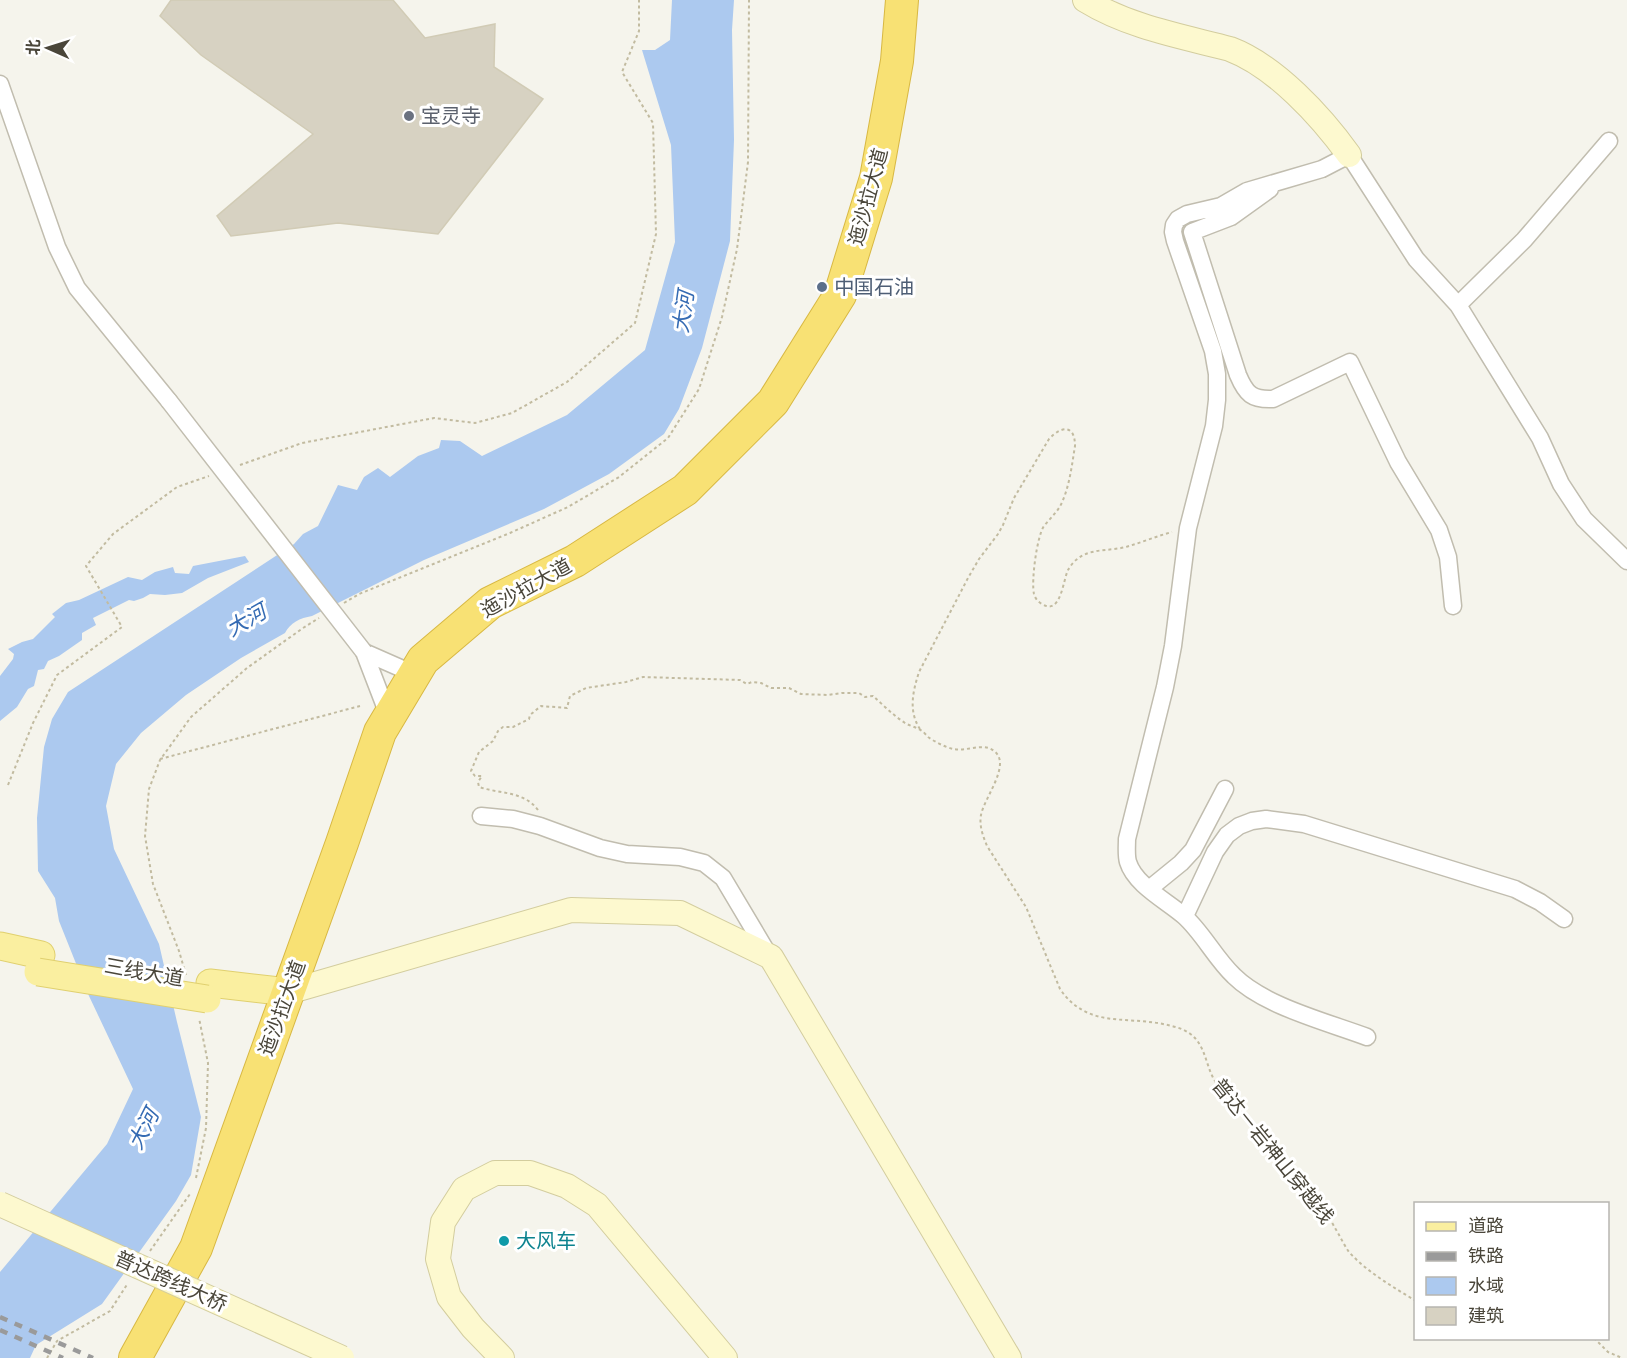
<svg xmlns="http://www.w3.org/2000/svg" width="1627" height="1358" font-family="Helvetica,'Noto Sans SC',sans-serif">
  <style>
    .water { fill: #acc9ef }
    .building { fill: #d7d2c2; stroke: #d1cbb5; stroke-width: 1.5 }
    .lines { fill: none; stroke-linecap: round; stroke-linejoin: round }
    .street-casing { stroke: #c1bdaf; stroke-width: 19 }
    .secondary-casing { stroke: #d3cd9e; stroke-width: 26 }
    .primary-casing { stroke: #e0d06f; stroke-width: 29 }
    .highway-casing { stroke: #d8b843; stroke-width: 34 }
    .path { stroke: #c2bba0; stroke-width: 2; stroke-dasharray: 3 3; stroke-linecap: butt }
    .street { stroke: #fff; stroke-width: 16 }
    .secondary { stroke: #fdf9cf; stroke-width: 24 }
    .primary { stroke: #faefa0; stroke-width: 27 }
    .highway { stroke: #f8e174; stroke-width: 32 }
    .rail { stroke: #9a9a9a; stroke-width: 4.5; stroke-dasharray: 8 8; stroke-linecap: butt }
    .street-bridge-casing { stroke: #c1bdaf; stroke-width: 19; stroke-linecap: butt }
    .secondary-bridge-casing { stroke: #d3cd9e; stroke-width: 26; stroke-linecap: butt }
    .primary-bridge-casing { stroke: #e0d06f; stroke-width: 29; stroke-linecap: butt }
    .street-bridge { stroke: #fff; stroke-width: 16 }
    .secondary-bridge { stroke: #fdf9cf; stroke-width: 24 }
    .primary-bridge { stroke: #faefa0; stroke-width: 27 }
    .worship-dot { fill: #6b7280; stroke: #fff; stroke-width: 2 }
    .service-dot { fill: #5c6f8a; stroke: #fff; stroke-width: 2 }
    .culture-dot { fill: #0f9aa8; stroke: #fff; stroke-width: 2 }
    .labels { text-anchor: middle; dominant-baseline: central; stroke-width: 6; stroke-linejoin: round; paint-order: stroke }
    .worship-label { font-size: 20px; fill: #5b616d; stroke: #fff; text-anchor: start }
    .street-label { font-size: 20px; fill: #4a463a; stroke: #fff }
    .service-label { font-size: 20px; fill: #4e5e75; stroke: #fff; text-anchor: start }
    .culture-label { font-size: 20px; fill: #0d838f; stroke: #fff; text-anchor: start }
    .water-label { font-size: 21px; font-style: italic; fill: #356bb3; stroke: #fff }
  </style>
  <rect width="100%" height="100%" fill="#f5f4ec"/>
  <path class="water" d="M672 0H734L732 30 734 140 730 241 702 348 679 409 664 434 609 474 544 509 424 560 312 616C300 618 290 623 285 633L241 658 186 695 141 733 116 764 106 806 114 849 159 944 177 1022 201 1117 191 1175 176 1201 102 1304 36 1345 30 1358H0V1272L107 1144 133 1089 89 996 59 921 55 898 38 871 37 818 44 747 52 719 68 692 294 544 303 534 318 526 338 485 357 490 364 477 378 468 390 477 418 456 439 448 441 440 460 441 482 456 567 415 645 350 675 242 671 145 642 50H655L670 40Z
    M245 556 249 562 208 578 182 593 165 595 150 594 143 598 134 601 129 600 93 618 96 625 82 633V640L59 656 48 661 44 669 38 670 34 686 28 689 17 707 0 721V676L13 659 14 654 8 649 22 642 33 639 55 617 52 614 66 603 79 600 128 577 142 580 155 572 173 567 175 573 189 574 193 566Z"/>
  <path class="building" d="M171 0H393L425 38 495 24 494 67 543 99 438 234 338 223 231 236 217 216 313 134 201 55 160 16Z"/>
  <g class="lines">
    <defs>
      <path id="street" d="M0 84 57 247 77 288 169 401
        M1270 189 1231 217 1192 232 1238 375C1246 394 1252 400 1273 399L1350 362 1398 462 1439 530 1448 557 1453 606
        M1458 305 1524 240 1609 141
        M364 652 389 717
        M364 652 414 674
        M481 816 513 819 540 826 600 848 627 854 680 857 704 863 723 878 770 957
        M1149 889 1181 863 1193 850 1225 789
        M1185 916 1215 852 1227 835 1239 826 1252 821 1266 819 1304 824 1515 889 1540 902 1564 919
        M1367 1037C1327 1022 1264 1006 1234 976 1215 958 1203 933 1184 916 1167 901 1135 885 1128 862 1126 855 1127 847 1127 839L1165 687 1173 646 1188 528 1214 426 1217 400V374L1213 351 1175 241 1173 232 1174 225 1178 219 1187 214 1221 206 1247 191 1322 169 1349 155 1416 259 1458 305 1540 438 1561 484 1584 519 1627 561"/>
      <path id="secondary" d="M1085 0C1129 27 1180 36 1230 49 1275 66 1321 116 1349 155
        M288 992 571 910 680 913 771 957 1009 1358
        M502 1358 473 1328 449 1297 438 1259 443 1222 464 1189 495 1173H530L567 1186 597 1205 725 1358"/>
      <path id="primary" d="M0 946 41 955
        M210 983 288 992"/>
      <path id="highway" d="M135 1358 196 1248 342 843 380 732 423 660 490 603 575 561 685 490 773 402 840 295 876 178 897 61 902 0"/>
    </defs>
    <use href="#street" class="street-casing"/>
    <use href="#secondary" class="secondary-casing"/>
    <use href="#primary" class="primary-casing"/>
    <use href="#highway" class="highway-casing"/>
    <path class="path" d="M240 465 302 443 434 418 475 423 512 413 567 382 635 323 656 234 653 123 622 72 639 31V0
      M344 603 359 594 510 533 568 507 619 477 668 438 699 389 722 317 737 249 748 162 749 0
      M920 729C908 711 913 691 919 672L968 578 979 559 998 534 1003 525 1014 498 1049 439C1061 426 1075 424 1075 446 1072 464 1070 483 1063 500 1059 511 1051 517 1044 526 1037 536 1031 581 1034 594 1035 598 1038 602 1042 604 1061 616 1063 580 1068 570 1070 567 1073 562 1076 560 1091 547 1111 552 1129 546 1143 542 1157 536 1172 532
      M160 759 360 706
      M8 785 33 723 57 675 122 627 86 566 113 534 177 487 209 476
      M538 810C524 791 500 794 479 787L478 782 482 776H475L471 771 479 752 493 741 498 731 503 727H513L529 719 530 715 541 706 567 708 570 696 586 688 626 682 643 677 740 680 747 684 752 682 761 683 771 688H789L801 694 828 695 842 693H859L865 697 873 696C883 705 893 715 905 723 910 726 916 727 922 731 924 732 926 735 928 737 935 742 945 747 953 749 966 752 984 742 994 751 1012 764 984 798 981 815 979 826 983 836 987 846L1026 907 1060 989C1087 1028 1123 1016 1163 1024 1172 1026 1182 1028 1189 1033 1207 1045 1205 1068 1217 1084 1225 1097 1237 1107 1246 1119 1256 1131 1262 1145 1273 1156 1285 1168 1298 1178 1309 1191 1319 1203 1328 1215 1335 1228 1340 1236 1344 1245 1349 1252 1367 1272 1393 1287 1416 1301
      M186 975 179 951 153 884 145 836 149 789 160 760 191 717 247 668 303 628 319 618
      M196 1178 206 1128 208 1063 199 1018
      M150 1251 190 1194
      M1594 1338 1608 1352 1622 1358
      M47 1358 57 1341 110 1311 128 1283"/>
    <use href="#street" class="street"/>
    <use href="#secondary" class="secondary"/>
    <use href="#primary" class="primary"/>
    <use href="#highway" class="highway"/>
    <path class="rail" d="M0 1317 93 1358
      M0 1330 63 1358"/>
    <defs>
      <path id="street-bridge" d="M169 401 364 652"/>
      <path id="secondary-bridge" d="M0 1204 342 1358"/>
      <path id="primary-bridge" d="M38 972 207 999"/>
    </defs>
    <use href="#street-bridge" class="street-bridge-casing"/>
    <use href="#secondary-bridge" class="secondary-bridge-casing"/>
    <use href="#primary-bridge" class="primary-bridge-casing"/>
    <use href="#street-bridge" class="street-bridge"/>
    <use href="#secondary-bridge" class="secondary-bridge"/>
    <use href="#primary-bridge" class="primary-bridge"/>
  </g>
  <circle class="worship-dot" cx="409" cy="116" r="6"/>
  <circle class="service-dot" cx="822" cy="287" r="6"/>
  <circle class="culture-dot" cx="504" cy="1241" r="6"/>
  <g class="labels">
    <g class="worship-label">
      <text x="421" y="116">宝灵寺</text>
    </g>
    <g class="street-label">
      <text transform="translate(868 197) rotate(-75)">迤沙拉大道</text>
      <text transform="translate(526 588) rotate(-29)">迤沙拉大道</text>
      <text transform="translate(144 972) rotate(10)">三线大道</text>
      <text transform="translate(282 1008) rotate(-70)">迤沙拉大道</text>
      <text transform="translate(1273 1151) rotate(51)">普达－岩神山穿越线</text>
      <text transform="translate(171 1281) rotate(24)">普达跨线大桥</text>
    </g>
    <g class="service-label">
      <text x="834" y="287">中国石油</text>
    </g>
    <g class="culture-label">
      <text x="516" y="1241">大风车</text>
    </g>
    <g class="water-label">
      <text transform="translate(683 312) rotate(-82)">大河</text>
      <text transform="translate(246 620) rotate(-30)">大河</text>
      <text transform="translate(143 1129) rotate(-63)">大河</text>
    </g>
  </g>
  <rect x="1414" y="1202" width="195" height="138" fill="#ffffff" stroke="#b7b5b0" stroke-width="1.5"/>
  <rect x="1426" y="1222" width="30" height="9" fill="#faefa0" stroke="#b7b5b0" stroke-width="1.5"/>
  <text x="1468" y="1232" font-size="18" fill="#4a463a">道路</text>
  <rect x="1426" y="1252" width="30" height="9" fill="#9a9a9a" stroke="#b7b5b0" stroke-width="1.5"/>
  <text x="1468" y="1262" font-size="18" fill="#4a463a">铁路</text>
  <rect x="1426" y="1277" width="30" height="18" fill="#acc9ef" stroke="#b7b5b0" stroke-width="1.5"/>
  <text x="1468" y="1292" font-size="18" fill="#4a463a">水域</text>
  <rect x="1426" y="1307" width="30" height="18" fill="#d7d2c2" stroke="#b7b5b0" stroke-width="1.5"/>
  <text x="1468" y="1322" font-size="18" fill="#4a463a">建筑</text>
  <g transform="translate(48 48) rotate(273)" stroke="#ffffff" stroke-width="4.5" paint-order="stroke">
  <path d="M0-4.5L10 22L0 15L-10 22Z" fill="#4a463a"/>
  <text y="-9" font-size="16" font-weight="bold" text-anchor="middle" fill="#4a463a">北</text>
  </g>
</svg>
